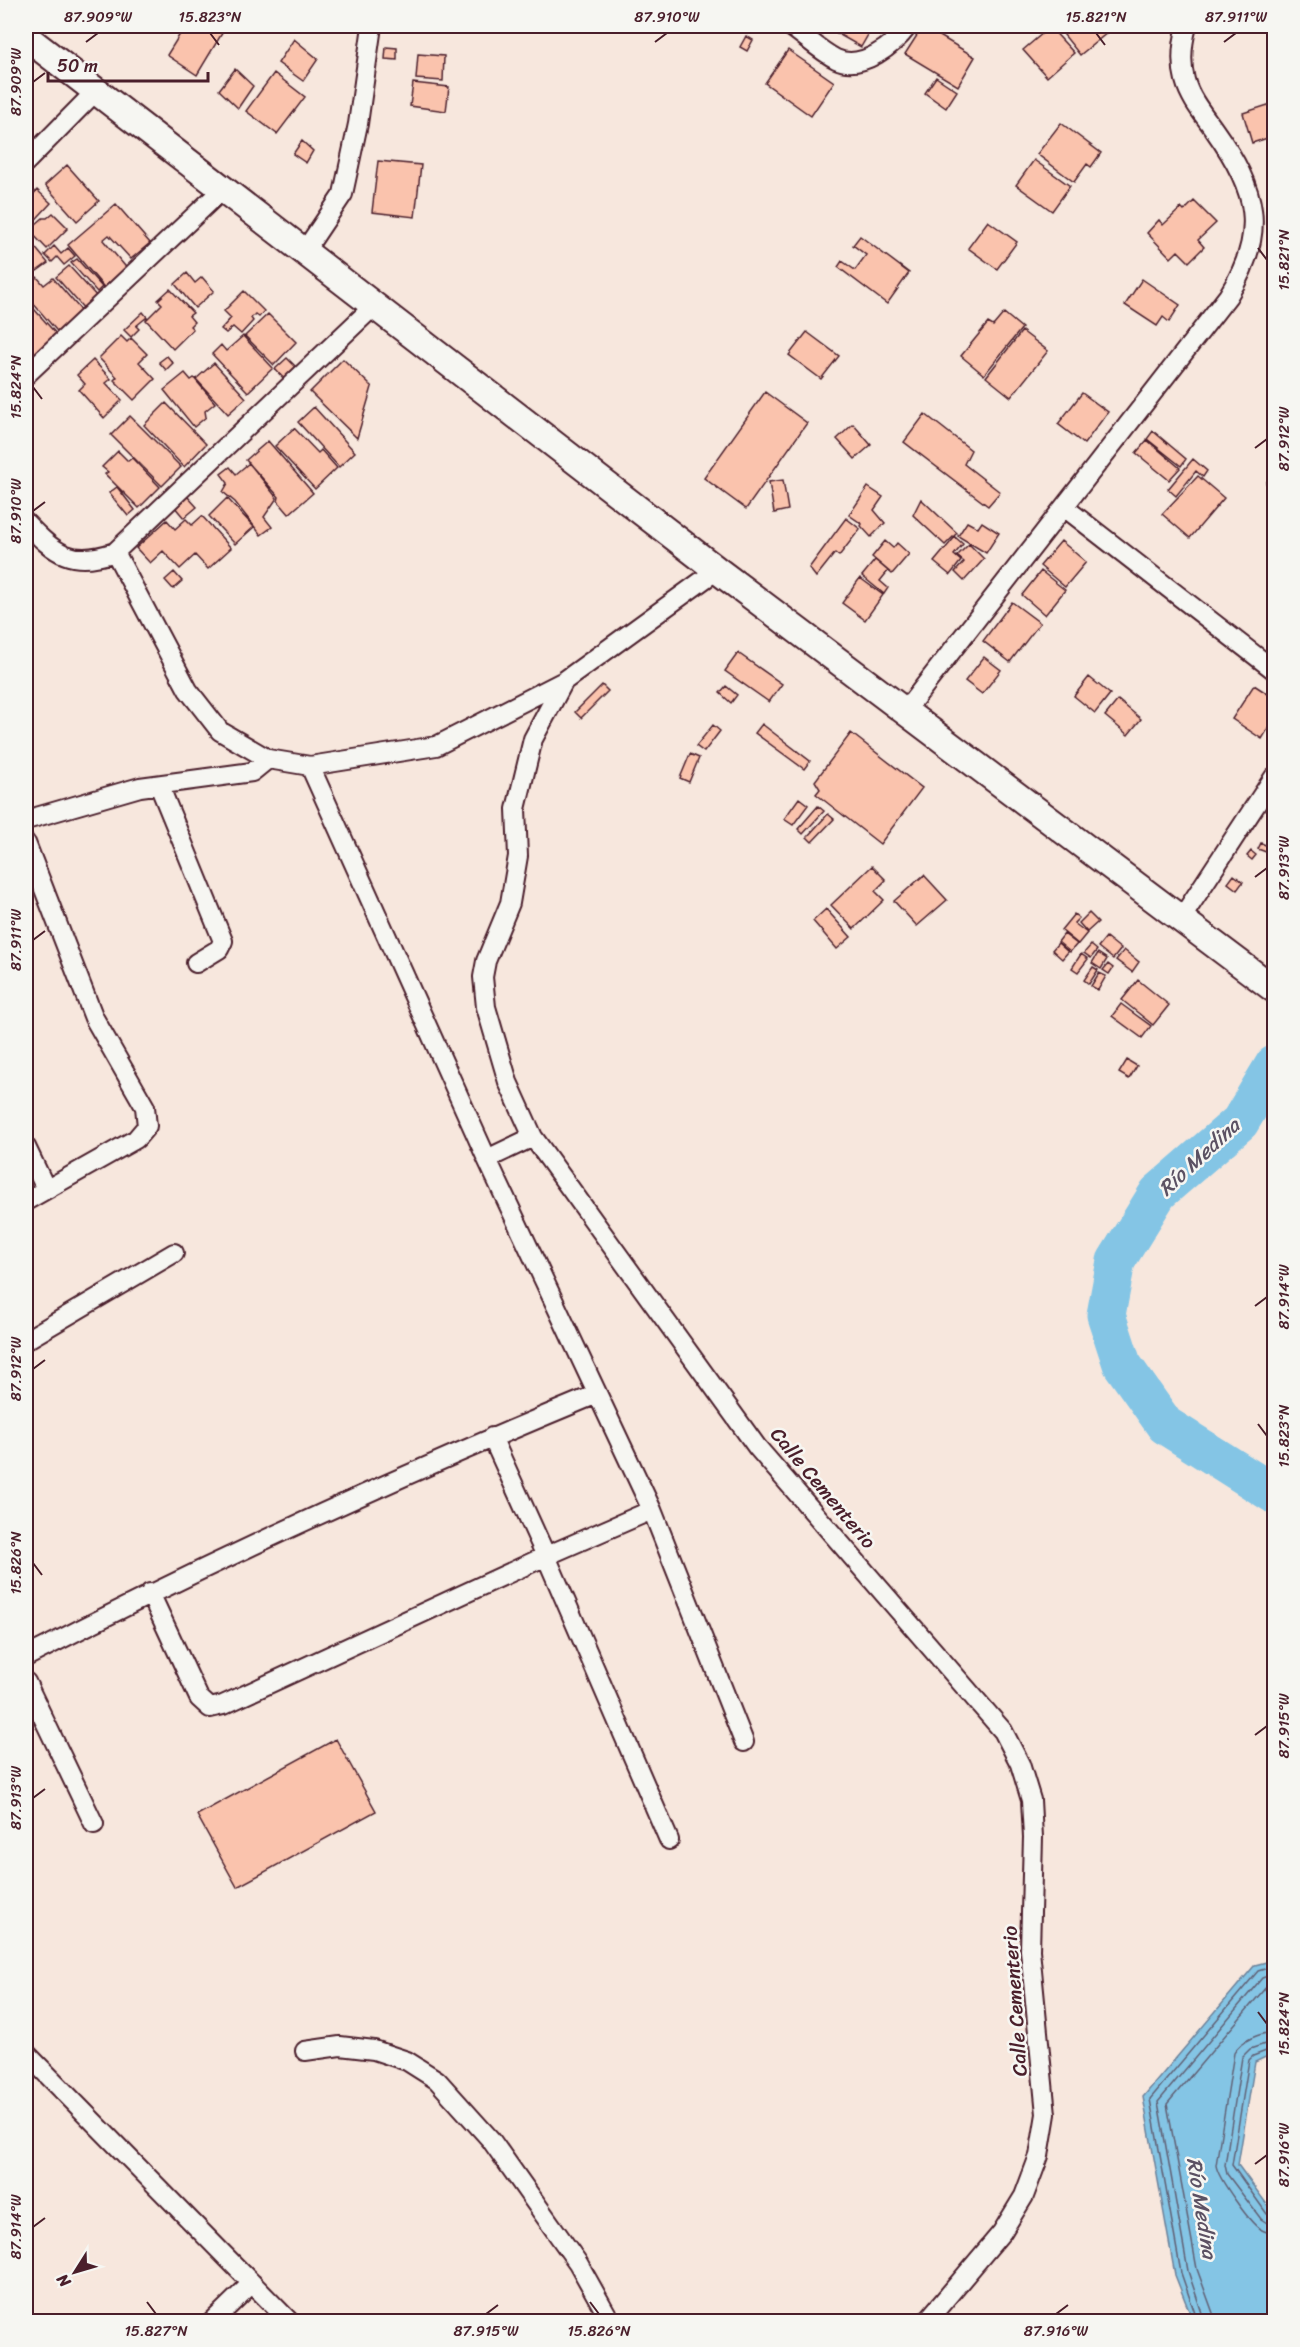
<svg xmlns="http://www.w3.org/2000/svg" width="1300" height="2347" font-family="Sriracha,sans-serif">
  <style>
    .water { fill: #84c5e5; stroke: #6d839b; stroke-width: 1.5 }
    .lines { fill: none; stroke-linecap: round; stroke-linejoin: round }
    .shore { stroke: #616175; stroke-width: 1.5 }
    .river { stroke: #84c5e5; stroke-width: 39 }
    .building { fill: #fac3ad; stroke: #4a1f2b; stroke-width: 1.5 }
    .street-casing { stroke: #4a1f2b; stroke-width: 22 }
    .secondary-casing { stroke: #4a1f2b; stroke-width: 30 }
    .street { stroke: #f6f6f2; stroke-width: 18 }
    .secondary { stroke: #f6f6f2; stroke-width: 26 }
    .ticks { fill: none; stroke: #4a1f2b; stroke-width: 2 }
    .labels { text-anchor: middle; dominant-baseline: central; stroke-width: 5; stroke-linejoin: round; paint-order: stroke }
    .street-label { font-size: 20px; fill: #4a1f2b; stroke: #f6f6f2 }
    .water-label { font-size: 21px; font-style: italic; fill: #5b5163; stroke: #f6f6f2 }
    .neatline { fill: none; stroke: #4a1f2b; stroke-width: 2 }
    .ticks-label { font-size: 15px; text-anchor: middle; fill: #4a1f2b }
  </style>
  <rect width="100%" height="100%" fill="#f7e7dd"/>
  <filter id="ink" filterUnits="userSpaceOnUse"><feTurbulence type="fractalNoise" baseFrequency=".0167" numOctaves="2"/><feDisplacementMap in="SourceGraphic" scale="12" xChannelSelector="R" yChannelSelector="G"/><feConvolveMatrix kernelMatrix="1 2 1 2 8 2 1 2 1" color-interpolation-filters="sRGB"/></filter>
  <g filter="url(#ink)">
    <path class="water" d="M1274 1960V2053L1255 2062 1238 2165 1274 2214V2321H1193L1175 2275 1143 2097 1255 1965Z"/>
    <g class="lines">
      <path class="shore" d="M1274 2032C1260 2033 1241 2040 1234 2053L1216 2165C1217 2177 1250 2223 1260 2229 1265 2232 1269 2233 1274 2233
        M1274 2041 1250 2049 1242 2057 1225 2165 1227 2174 1261 2219 1267 2223 1274 2224
        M1274 2048 1253 2056 1249 2060 1232 2165 1267 2214 1274 2216
        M1198 2322 1181 2273 1150 2099 1258 1971 1274 1966
        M1205 2322 1188 2271 1158 2102 1262 1978 1274 1974
        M1215 2322 1213 2313 1197 2269 1167 2104 1267 1986 1274 1983"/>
      <path class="river" d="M1274 1065 1240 1122 1158 1193 1116 1261 1106 1315 1122 1364 1165 1425 1274 1494"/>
    </g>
    <path class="building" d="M185 26H218L224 30 197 75 167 55Z
      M824 26H873L861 47Z
      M923 26 975 57 958 86 905 54Z
      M1066 26H1110L1113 28 1080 55 1060 30Z
      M1050 27 1074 53 1047 77 1023 50Z
      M746 36 753 40 747 51 740 47Z
      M294 39 318 59 303 81 278 63Z
      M386 47 397 48V60L385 59Z
      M788 50 834 82 811 116 765 83Z
      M418 54 444 56 443 81 416 79Z
      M235 69 253 86 238 108 219 90Z
      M274 73 305 97 277 134 246 111Z
      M936 77 957 91 946 108 925 93Z
      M413 83 449 87 446 111 410 106Z
      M1274 103V136L1252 143 1243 113Z
      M1061 123 1101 153 1091 167 1087 164 1074 182 1037 154Z
      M302 141 313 151 306 163 293 154Z
      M1034 160 1070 186 1052 211 1016 185Z
      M378 161 421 165 415 217 372 212Z
      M67 165 99 201 77 221 45 185Z
      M37 190 51 203 27 229 26 203Z
      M1194 201 1216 223 1198 240 1204 247 1189 262 1178 251 1171 258 1147 233 1159 220 1163 225 1181 208 1184 211Z
      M116 204 150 243 131 259 109 235 103 240 130 272 108 292 68 245Z
      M53 213 68 228 47 249 29 230 43 218H47Z
      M988 221 1017 242 997 269 968 248Z
      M860 236 909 273 887 304 838 267 842 261 855 270 866 255 853 245Z
      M33 245 48 263 37 271 26 258V252Z
      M54 246 61 254 68 248 75 256 64 265 57 257 52 262 45 255Z
      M77 259 102 287 97 292 71 263Z
      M69 266 99 299 86 311 56 277Z
      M187 273 195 283 202 277 214 291 195 308 175 284Z
      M37 277 44 285 53 278 86 316 62 337 26 295V287Z
      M1142 279 1180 305 1169 322 1163 317 1157 326 1125 305Z
      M170 289 193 313 189 316 194 322 190 326 193 329 173 349 146 320 162 304 158 300Z
      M244 291 264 311 259 317 255 314 251 318 253 321 241 334 233 327 226 333 221 329 231 318 224 311Z
      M26 300 58 336 37 356 26 344Z
      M143 312 147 317 136 326 139 329 131 337 124 330Z
      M1004 313 1022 328 984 375 961 356 988 323 993 326Z
      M268 314 296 342 274 365 245 336Z
      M1022 331 1048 351 1011 397 986 377Z
      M807 332 839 356 821 379 789 355Z
      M121 336 127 342 131 338 147 354 139 362 155 379 134 400 114 380 117 377 99 358Z
      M243 336 273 368 248 392 212 354 221 345 226 351Z
      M167 356 173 363 166 370 159 362Z
      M287 358 298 369 285 380 275 369Z
      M343 359 372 387 357 438 310 392Z
      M93 360 111 379 106 383 122 400 104 418 79 390 85 384 77 375Z
      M214 363 246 398 228 414 196 379Z
      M185 373 191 380 194 378 215 403 205 411 206 417 194 427 164 390Z
      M765 392 807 423 746 509 704 478Z
      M1082 393 1108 412 1084 444 1058 424Z
      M166 403 206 444 184 467 144 425Z
      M314 407 355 452 339 467 298 422Z
      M925 414 971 450 964 464 1000 492 988 506 904 442Z
      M130 416 181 467 162 486 111 435Z
      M853 424 871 445 855 459 837 439Z
      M294 428 318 453 321 450 337 468 315 489 275 446Z
      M1153 431 1186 459 1181 466 1147 439Z
      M1147 440 1180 468 1169 480 1136 453Z
      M268 441 313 493 289 514 278 501 279 497 246 460Z
      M118 451 128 461 132 458 160 487 139 508 105 474 108 472 102 467Z
      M1193 459 1207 471 1203 477 1196 471 1176 496 1168 489Z
      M249 463 277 498 264 517 272 527 261 535 235 502 223 492 228 483 221 474 230 467 236 474Z
      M1274 473V491L1266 483Z
      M1198 476 1224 498 1190 538 1162 514Z
      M783 480 788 510 774 513 769 482Z
      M117 487 135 510 128 516 109 493Z
      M868 487 883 497 874 510 885 523 871 537 861 526 862 524 849 515Z
      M187 496 197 507 184 518 174 506Z
      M227 498 254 527 235 544 209 516Z
      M921 499 957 533 945 545 913 515Z
      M202 516 231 548 208 569 195 555 180 569 163 551 150 563 136 548 167 520 175 529 186 519 192 525Z
      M846 518 860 529 839 556 835 553 816 577 809 568Z
      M967 522 978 528 982 522 999 533 986 553 958 536Z
      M955 537 963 544 954 555 961 561 950 575 934 562Z
      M885 541 893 548 897 543 909 554 892 574 872 557Z
      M1061 541 1086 562 1065 587 1040 566Z
      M969 544 984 559 964 581 955 572 964 562 957 556Z
      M875 560 888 571 880 581 888 588 884 594 862 576Z
      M1041 571 1065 590 1045 615 1022 595Z
      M174 572 182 581 173 589 165 580Z
      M860 578 883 595 865 620 842 603Z
      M1012 602 1040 623 1010 662 983 641Z
      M738 653 782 684 769 702 725 671Z
      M984 657 1001 670 982 694 965 681Z
      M1089 677 1110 694 1095 713 1074 696Z
      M602 685 608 691 581 718 575 712Z
      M1254 685 1274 698V719L1262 739 1232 719Z
      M726 686 737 695 731 703 720 693Z
      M1118 700 1141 719 1128 735 1105 716Z
      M762 724 810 761 804 769 755 733Z
      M713 725 720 731 704 752 696 746Z
      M851 733 922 788 880 844 816 794 820 789 815 781Z
      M690 754 699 758 689 782 680 778Z
      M799 798 808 805 793 825 784 819Z
      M818 806 824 811 803 834 798 829Z
      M828 814 834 819 812 842 807 837Z
      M1261 843 1268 846 1266 852 1258 849Z
      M1251 851 1256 855 1252 860 1247 856Z
      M872 866 886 880 875 891 884 900 854 929 831 905Z
      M924 875 947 900 917 926 894 901Z
      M1234 875 1243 882 1237 890 1228 883Z
      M826 909 851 937 837 949 813 921Z
      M1089 913 1098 922 1087 932 1079 923Z
      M1074 914 1079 918 1074 923 1087 933 1078 944 1061 930Z
      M1064 934 1077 944 1070 952 1058 942Z
      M1106 937 1121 949 1113 959 1098 947Z
      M1058 943 1068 952 1062 959 1052 950Z
      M1091 945 1097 950 1091 958 1084 953Z
      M1124 950 1139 962 1132 972 1116 960Z
      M1098 953 1107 959 1101 969 1092 963Z
      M1081 954 1088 959 1078 972 1072 968Z
      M1108 964 1113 968 1109 974 1103 970Z
      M1093 967 1098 970 1089 984 1084 980Z
      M1099 973 1106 976 1098 990 1091 986Z
      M1138 980 1169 1005 1153 1025 1122 1000Z
      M1121 1004 1151 1026 1142 1038 1112 1016Z
      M1127 1060 1137 1066 1129 1079 1119 1073Z
      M336 1739 376 1811 237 1887 197 1815Z"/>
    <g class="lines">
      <defs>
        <path id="street" d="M790 26C805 36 820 51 836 59 862 71 894 45 908 26
          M26 162 96 91
          M304 252 343 194 358 124 372 26
          M26 375 223 189
          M1064 507 1274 670
          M26 523C55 554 72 567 115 552L374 306
          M115 552 188 690 220 731 268 759 310 766 487 1159 652 1510 744 1742
          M564 681 533 739 516 809 518 856 510 903 486 961 483 977 486 1007 508 1082 533 1137 757 1447 1003 1731 1020 1764 1031 1800 1033 1837 1030 1950 1046 2114 1039 2156 1024 2196 1002 2232 926 2322
          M905 711 1228 296C1268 232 1257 190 1215 131 1204 115 1190 99 1185 80 1180 61 1182 44 1187 26
          M310 766 436 746 564 681 717 570
          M159 785 223 941 219 949 196 963
          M26 820 140 787 252 772 268 759
          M26 843 94 1018 145 1107 147 1126 136 1139 26 1201
          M1181 919 1274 777
          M26 1147 46 1189
          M487 1159 533 1137
          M26 1340 174 1253
          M492 1437 546 1556 669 1840
          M150 1593 199 1698 210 1708 223 1705 546 1556 652 1510
          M26 1657C212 1561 403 1474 597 1394
          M26 1682 94 1824
          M305 2051 340 2046 374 2050 407 2061 437 2080 491 2140 578 2263 611 2322
          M26 2053 290 2322
          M212 2322 252 2283"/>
        <path id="secondary" d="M26 37 717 570 1274 989"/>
      </defs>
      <use href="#street" class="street-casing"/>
      <use href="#secondary" class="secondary-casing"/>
      <use href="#street" class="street"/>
      <use href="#secondary" class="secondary"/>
    </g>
  </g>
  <path class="ticks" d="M210 33 219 45M1096 33 1105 45M86 42 98 33M655 42 667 33M1224 42 1236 33M33 82 45 73M1258 248 1267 260M33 387 42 399M1255 448 1267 439M33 511 45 502M1255 877 1267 868M33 940 45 931M1255 1306 1267 1297M33 1369 45 1360M1258 1424 1267 1436M33 1563 42 1575M1255 1735 1267 1726M33 1798 45 1789M1258 2012 1267 2024M1255 2164 1267 2155M33 2227 45 2218M147 2302 156 2314M590 2302 599 2314M486 2314 498 2305M1056 2314 1068 2305"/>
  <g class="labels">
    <g class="street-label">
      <text transform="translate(823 1488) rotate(50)">Calle Cementerio</text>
      <text transform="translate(1015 2001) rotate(-94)">Calle Cementerio</text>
    </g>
    <g class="water-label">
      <text transform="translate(1199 1157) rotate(-43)">Río Medina</text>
      <text transform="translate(1202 2208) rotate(81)">Río Medina</text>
    </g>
  </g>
  <rect width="1300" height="2347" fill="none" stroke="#f6f6f2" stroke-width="66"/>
  <g transform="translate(75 2272) rotate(233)" stroke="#f6f6f2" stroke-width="4.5" paint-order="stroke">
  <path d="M0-4.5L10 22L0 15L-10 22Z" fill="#4a1f2b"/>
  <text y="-9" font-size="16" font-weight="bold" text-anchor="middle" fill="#4a1f2b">N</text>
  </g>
  <path d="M48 72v9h160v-9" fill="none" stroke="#4a1f2b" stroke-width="3"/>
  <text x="57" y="72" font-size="18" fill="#4a1f2b" stroke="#f6f6f2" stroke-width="4.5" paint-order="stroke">50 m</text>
  <rect x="33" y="33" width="1234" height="2281" class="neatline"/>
  <g class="ticks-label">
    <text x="98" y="22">87.909°W</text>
    <text x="210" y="22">15.823°N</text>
    <text x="667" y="22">87.910°W</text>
    <text x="1096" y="22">15.821°N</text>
    <text x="1236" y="22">87.911°W</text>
    <text transform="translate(16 82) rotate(-90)" y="5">87.909°W</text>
    <text transform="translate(1284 260) rotate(-90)" y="5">15.821°N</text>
    <text transform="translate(16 387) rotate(-90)" y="5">15.824°N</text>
    <text transform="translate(1284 439) rotate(-90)" y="5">87.912°W</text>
    <text transform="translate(16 511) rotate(-90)" y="5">87.910°W</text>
    <text transform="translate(1284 868) rotate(-90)" y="5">87.913°W</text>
    <text transform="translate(16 940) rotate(-90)" y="5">87.911°W</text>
    <text transform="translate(1284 1297) rotate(-90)" y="5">87.914°W</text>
    <text transform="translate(16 1369) rotate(-90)" y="5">87.912°W</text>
    <text transform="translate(1284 1436) rotate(-90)" y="5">15.823°N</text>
    <text transform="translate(16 1563) rotate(-90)" y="5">15.826°N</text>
    <text transform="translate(1284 1726) rotate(-90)" y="5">87.915°W</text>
    <text transform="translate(16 1798) rotate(-90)" y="5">87.913°W</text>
    <text transform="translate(1284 2024) rotate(-90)" y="5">15.824°N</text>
    <text transform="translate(1284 2155) rotate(-90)" y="5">87.916°W</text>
    <text transform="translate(16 2227) rotate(-90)" y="5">87.914°W</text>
    <text x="156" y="2336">15.827°N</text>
    <text x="486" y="2336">87.915°W</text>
    <text x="599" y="2336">15.826°N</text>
    <text x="1056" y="2336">87.916°W</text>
  </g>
</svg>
